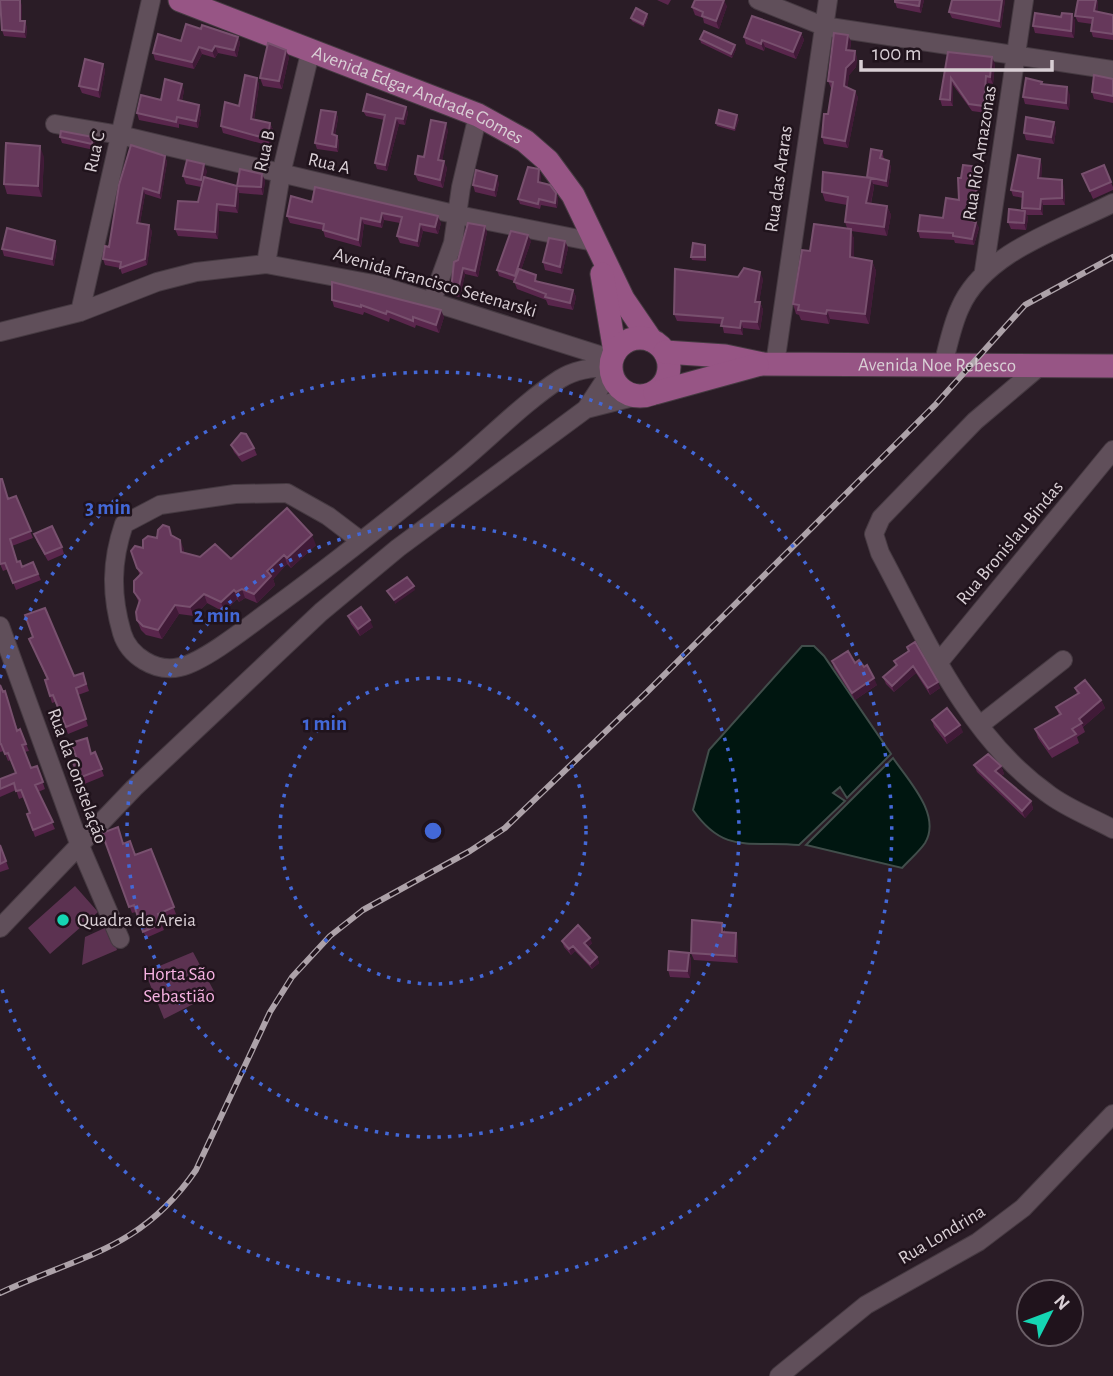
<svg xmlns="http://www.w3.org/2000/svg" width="1113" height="1376" font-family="'Alegreya Sans',sans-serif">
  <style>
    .green { fill: #5c3251 }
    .water { fill: #001610; stroke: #414e4b; stroke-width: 2 }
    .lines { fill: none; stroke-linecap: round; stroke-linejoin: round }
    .minor-casing { stroke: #463a42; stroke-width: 20 }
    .major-casing { stroke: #463a42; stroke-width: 25 }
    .minor { stroke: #604f5a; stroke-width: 18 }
    .major { stroke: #975585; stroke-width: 23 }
    .rail-casing { stroke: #ada2a9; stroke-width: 6 }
    .rail { stroke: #20131c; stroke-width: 3.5; stroke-dasharray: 10; stroke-linecap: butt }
    .wall { fill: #59264c }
    .shaded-wall { fill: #401a37 }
    .building { fill: #66385b; stroke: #78506e; stroke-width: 2 }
    .ring { fill: none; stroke: #4368d7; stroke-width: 3.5; stroke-dasharray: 3.5 7 }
    .poi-dot { fill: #15d5b3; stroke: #20131c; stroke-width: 2.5 }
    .labels { text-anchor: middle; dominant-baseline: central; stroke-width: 5; stroke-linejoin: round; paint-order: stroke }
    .street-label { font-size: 19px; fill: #d9cfd5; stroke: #20131c }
    .poi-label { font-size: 19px; fill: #d9cfd5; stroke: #20131c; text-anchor: start }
    .park-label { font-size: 19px; fill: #f7b2e2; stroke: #20131c }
    .centre { fill: #4368d7; stroke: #20131c; stroke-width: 3.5 }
    .ring-label { font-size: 21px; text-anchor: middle; font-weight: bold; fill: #4368d7; stroke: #20131c; stroke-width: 5; stroke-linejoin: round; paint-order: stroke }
  </style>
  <rect width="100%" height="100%" fill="#2a1c26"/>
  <path class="green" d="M75 886 98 912 50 954 28 928Z
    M109 926 117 950 82 965 85 937Z
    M193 952 215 993 164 1019 145 972Z"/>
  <path class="water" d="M802 646H814L824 656 891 754 847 798 840 787 833 793 845 801 799 845C752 840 725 856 693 810L709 750Z
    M893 758C908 780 942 815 925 843 919 852 909 860 902 868L806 845Z"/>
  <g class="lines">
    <defs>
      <path id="minor" d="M758 0 823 26 1113 70
        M55 124 120 135 458 215 594 242
        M266 264 281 174 311 49
        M984 271 1024 0
        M432 301 453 243 461 187 478 115
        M80 312 151 0
        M0 332 80 312 157 282 196 272 266 264 379 285 612 359
        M775 364 828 0
        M943 365C948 346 952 325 960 308 984 252 1061 229 1113 203
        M1040 366 975 421 881 518 874 534 880 553C925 637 967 736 1047 793 1066 808 1091 817 1113 829
        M586 409 611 371
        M361 541 328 516 287 493 235 494 160 505 124 524C111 562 111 595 122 633 129 656 156 673 180 667 203 662 245 629 265 614 331 566 395 515 458 464 492 436 523 403 560 379 576 369 593 367 611 367
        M0 626 80 846 120 939
        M939 662 1113 450
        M980 725 1063 660
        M0 928 134 788 321 612 398 548 586 409 637 396
        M779 1376 866 1305 978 1242 1023 1208 1113 1114"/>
      <g id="major">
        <path id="s1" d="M180 0 478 115 525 141 548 161 573 195 623 299 651 340"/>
        <path d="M602 274 615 352"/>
        <circle cx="640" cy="367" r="29"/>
        <path id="s2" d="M665 352 725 356 763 364 1113 366"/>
        <path d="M655 393 757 365"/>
      </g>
    </defs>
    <use href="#minor" class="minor-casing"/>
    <use href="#major" class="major-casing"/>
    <use href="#minor" class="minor"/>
    <use href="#major" class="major"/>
    <defs>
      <path id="rail" d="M0 1293C81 1255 141 1250 196 1170L270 1012 292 977 330 936 363 910 470 851 505 828 647 692 936 404 1025 305 1113 257"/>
    </defs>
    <use href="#rail" class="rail-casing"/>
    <use href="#rail" class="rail"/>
  </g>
  <path class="wall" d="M657 0H671L668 5Z
    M924 0 921 13 897 8 895 2Z
    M952 0H1005L1001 28 952 18 949 12Z
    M1078 0H1097L1098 3 1097 12 1113 15V40L1093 37 1091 31 1092 24 1078 22 1075 16Z
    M22 5V21L27 27 26 38 4 36 2 30Z
    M727 6 719 29 704 23 703 18 695 15 692 7Z
    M1072 14 1075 21 1074 38 1035 33 1033 26Z
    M648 17 644 27 632 21 631 18Z
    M201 29 238 37 240 43 237 57 218 53 215 58 202 54 194 69 155 60 153 53 181 41Z
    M801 33 804 40 796 59 765 47 764 51 746 44 744 37Z
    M848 35 851 42 850 50 857 57 856 67 849 75 847 88 858 97 848 148 824 144 822 137 828 114 832 88H831L828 81Z
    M700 39 735 45 736 49 732 58 701 43Z
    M948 52 995 64 993 84 988 83 986 113 972 111 953 85V106H942L940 99Z
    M289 57 282 89 263 86 260 78Z
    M103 64 105 71 100 98 82 93 79 86Z
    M257 78 259 85 254 120 270 123 273 130 270 146 223 133 221 126 239 106Z
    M1113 79V103L1094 99 1092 92Z
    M1042 82 1043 85 1070 95 1069 110 1025 104 1023 97Z
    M184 90 182 101 199 105 201 112 198 128 179 124V128L139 120 137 113 161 100Z
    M406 107 408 113 405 125 399 124 387 171 377 169 375 163 384 120 366 116 363 111Z
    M336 112 338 118 335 135 337 136 339 141 338 152 317 149 315 143Z
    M739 119 735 131 717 126 716 123Z
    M1054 122 1056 129 1054 144 1026 140 1024 133Z
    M448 130 442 160 447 168 443 188 418 181 415 174 424 157Z
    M60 137 95 142 94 150 62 143Z
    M882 151 884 159 889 161 891 168 888 187 873 184 874 187 871 204 887 206 891 215 887 236 851 231 854 239V258L872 261 876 271 869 324 830 319 829 324 801 320 799 315 796 314 793 304 810 251 847 228 845 222 847 205 825 201 822 192 867 178Z
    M165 156 167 162 161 199 145 194 140 223 152 231 147 265 122 274 120 268 105 265 103 259 109 247 119 185Z
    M44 157 42 197 7 194 4 184Z
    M1042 165 1041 178 1064 187 1065 205H1043V215H1027L1028 218 1026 230 1011 229 1008 222 1023 211 1022 208 1023 198 1013 196 1011 190Z
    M1104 165 1113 187V190L1093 199 1082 174Z
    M980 167 982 174 975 222H976L979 228 974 245 955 243 954 240 920 238 918 231 943 218 959 200 961 178Z
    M207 171 205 177 239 193 238 213 219 211 218 239 178 236 175 229 198 202 201 187 186 184 183 176Z
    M262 174 265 181 263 195 239 193 237 186Z
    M541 175 540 183 556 193 558 198 557 208 541 205 540 209 520 204 518 199Z
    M499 183 496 197 475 192 473 185Z
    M312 202 441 223 438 234 423 231 419 247 400 243 397 236 400 223 384 220 382 228 364 224 361 247 325 237 323 230 290 223 287 216Z
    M485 226 487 232 478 277 465 274 460 297 453 296 451 290 458 260Z
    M55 241 57 248 54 266 4 256 2 249Z
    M531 241 521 270 539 282 573 290 576 297 573 310 548 305 546 300 517 289 514 281 499 276 497 270Z
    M565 241 568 248 562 274 545 270 543 262Z
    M706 249V261L692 260 691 257Z
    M763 279 759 302H760L763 310 760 330 743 328V335L724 333 722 324 677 321 674 314Z
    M332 300 444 317 439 333 416 325 415 328 390 318 389 322 364 312 363 315 334 307Z
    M231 445 254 448 257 455 242 462 234 452Z
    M16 496 33 538 12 546 17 562 22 567 33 562 41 580 16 590 8 569 3 571 0 564 9 498Z
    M34 534 62 547 64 554 48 561 37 542Z
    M172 535 180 540 184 553 200 557 231 559 316 545 291 568 287 564 273 579 275 585 257 603 245 598 239 602 237 599 224 612 207 603 194 616 179 614 162 639 146 635 141 630 137 620 139 603 134 592 140 576 131 551 143 548 157 538Z
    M348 616 373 627 360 636 351 624Z
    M29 639 74 676 83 673 89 691 78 695 88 726 68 734 55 702 52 703 50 696 47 679Z
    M907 647 940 688 930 695 916 673 894 692 886 684 883 677 896 666 894 661 908 652Z
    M832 661 855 663 877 685 855 700 834 668Z
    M0 685 18 730 26 744 29 751 24 752 31 768 37 766 45 789 38 792 55 829 35 837 27 814 30 813 24 797 19 799 16 790 0 797V779L16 773 11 760 8 761 4 751 0 752Z
    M1075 688 1101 700 1105 708 1083 727 1085 732 1077 737 1079 743 1052 758 1038 738 1035 729 1059 715 1056 707 1077 694Z
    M932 720 963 732 947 744 934 727Z
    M95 752 104 776 82 785 72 760Z
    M974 765 1001 766 1004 774 1001 776 1031 801 1033 809 1025 818 977 772Z
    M102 833 124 844 135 855 151 849 176 914 160 921 164 930 146 938 136 912 132 913Z
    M0 845 9 869 0 872Z
    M725 930V933L738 941V963L694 960 691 953Z
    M562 941 592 943 588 947 597 957 599 963 592 969 575 951 571 955 564 947Z
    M689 953 691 960 690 978 670 977 668 970Z"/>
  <path class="shaded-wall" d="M20 0 22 5V27L20 21Z
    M724 0 727 6 719 29 716 21Z
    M920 0H924L921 13 919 6Z
    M1002 0H1005L1001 28 999 21Z
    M1096 0H1097L1098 3 1097 18 1094 11Z
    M647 14 648 17 644 27 643 24Z
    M1072 14 1075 21 1074 38 1071 31Z
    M25 21 27 27 26 38 24 32Z
    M801 33 804 40 796 59 793 52Z
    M848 35 851 42 849 56 846 50Z
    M238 37 240 43 237 57 234 50Z
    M762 40 765 47 764 51 761 44Z
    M735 45 736 49 732 58 731 54Z
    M215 46 218 53 215 58 212 51Z
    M199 47 202 54 194 69 192 62Z
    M286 50 289 57 282 89 279 81Z
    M855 51 857 57 856 67 849 75 847 93 844 86 846 68Z
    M992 57 995 64 993 84 990 77Z
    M103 64 105 71 100 98 98 90Z
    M986 76 988 83 986 113 984 106Z
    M257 78 259 85 253 126 251 119Z
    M951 78 953 85V106L950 100Z
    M182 84 184 90 181 107 178 100Z
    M1067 87 1070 95 1069 110 1066 103Z
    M855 91 858 97 848 148 845 141Z
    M199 105 201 112 198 128 196 121Z
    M406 107 408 113 405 125 403 119Z
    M336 112 338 118 334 140 332 134Z
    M737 115 739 119 735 131 734 128Z
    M396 118 399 124 387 171 385 165Z
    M1054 122 1056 129 1054 144 1051 137Z
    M270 123 273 130 270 146 268 139Z
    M446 123 448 130 441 167 438 160Z
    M337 136 339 141 338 152 336 147Z
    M93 137 95 142 94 150 92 144Z
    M40 146 44 157 42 197 38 186Z
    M165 156 167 162 161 199 159 193Z
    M1040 159 1042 165 1041 185 1038 178Z
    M444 161 447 168 443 188 440 180Z
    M889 161 891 168 888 187 886 181Z
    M204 164 207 171 203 188 201 180Z
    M980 167 982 174 974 228 972 221Z
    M539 169 541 175 540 188 538 182Z
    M262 174 265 181 263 195 261 187Z
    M497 176 499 183 496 197 494 190Z
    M871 178 874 187 869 212 866 203Z
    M1062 180 1064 187 1065 205 1062 198Z
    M237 186 239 193 238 213 235 206Z
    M143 188 145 194 139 229 137 223Z
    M556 193 558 198 557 208 555 203Z
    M1041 199 1043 205V215L1040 209Z
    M217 204 219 211 218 239 215 232Z
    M887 206 891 215 887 236 884 227Z
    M1025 211 1028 218 1026 230 1024 223Z
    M382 213 384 220 382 228 380 222Z
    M438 216 441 223 438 234 435 227Z
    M361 218 364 224 361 247 358 240Z
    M976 222 979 228 974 245 972 239Z
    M420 224 423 231 419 247 417 241Z
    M149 225 152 231 147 265 145 259Z
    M485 226 487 232 478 277 475 271Z
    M851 229 854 239V267L850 257Z
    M528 235 531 241 517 282 515 276Z
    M55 241 57 248 54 266 52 259Z
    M565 241 568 248 562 274 560 267Z
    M872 261 876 271 869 324 865 314Z
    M463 268 465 274 460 297 458 291Z
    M760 272 763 279 758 309 755 302Z
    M573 290 576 297 573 310 570 303Z
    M760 302 763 310 760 330 757 322Z
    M441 310 444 317 439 333 436 325Z
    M827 310 830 319 829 324 826 314Z
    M741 321 743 328V335L740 328Z
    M312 535 316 545 291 568 287 558Z
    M180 540 184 549V561L181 552Z
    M284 555 287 564 273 579 275 585 257 603 254 594 267 571Z
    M414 586 415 590 395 604 394 600Z
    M242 589 245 598 239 602 236 592Z
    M234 590 237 599 224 612 221 602Z
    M204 594 207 603 194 616 190 607Z
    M175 605 179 614 162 639 158 630Z
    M370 620 373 627 360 636 358 629Z
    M913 666 916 673 894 692 892 686Z
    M874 678 877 685 855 700 852 693Z
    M938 682 940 688 930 695 928 688Z
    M1101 700 1105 708 1083 727 1079 719Z
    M960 725 963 732 947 744 945 736Z
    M1001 766 1004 774 998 778 995 771Z
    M1031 801 1033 809 1025 818 1022 811Z
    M736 933 738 941V963L735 956Z
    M590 938 592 943 586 949 584 943Z
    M573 946 575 951 571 955 569 949Z
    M689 953 691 960 690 978 687 971Z
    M597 957 599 963 592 969 590 964Z"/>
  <path class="building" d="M0 0H20V21H25L24 32 2 30Z
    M695 0H724L716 21 702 16 703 12 692 7Z
    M895 0H920L919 6 895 2Z
    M952 0H1002L999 21 949 12Z
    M1078 0H1096L1094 11 1113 15V34L1091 31 1093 18 1075 16Z
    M636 8 647 14 643 24 631 18Z
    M1035 13 1061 17 1062 13 1072 14 1071 31 1033 26Z
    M752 16 801 33 793 52 762 40 761 44 744 37Z
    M186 24 201 29 202 25 238 37 234 50 215 46 212 51 199 47 192 62 153 53 158 34 181 41Z
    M704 31 735 45 731 54 700 39Z
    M834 33 848 35 846 50 855 51 854 60 846 68 844 86 855 91 845 141 822 137 824 114H828L833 82 828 81Z
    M268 43 286 50 279 81 260 78Z
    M948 52 992 57 990 77 986 76 984 106 969 104 951 78 950 100 940 99Z
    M85 59 103 64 98 90 79 86Z
    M245 75 257 78 251 119 270 123 268 139 221 126 225 102 239 106Z
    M1094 75 1113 79V96L1092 92Z
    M1026 78 1042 82 1041 84 1067 87 1066 103 1023 97Z
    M165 79 182 84 178 100 199 105 196 121 177 117 176 122 137 113 141 95 161 100Z
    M367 94 406 107 403 119 396 118 385 165 375 163 385 115 363 111Z
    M321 110 336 112 332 134 337 136 336 147 315 143Z
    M719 110 737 115 734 128 716 123Z
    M1026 117 1054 122 1051 137 1024 133Z
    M431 120 446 123 438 160 444 161 440 180 415 174 418 156 424 157Z
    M61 131 93 137 92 144 60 137Z
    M6 143 40 146 38 186 4 184Z
    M131 145 165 156 159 193 143 188 137 223 149 225 145 259 120 268 121 262 103 259 105 246 109 247 119 185Z
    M871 149 882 151 880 158 889 161 886 181 867 177Z
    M1018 155 1040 159 1038 178 1062 180V198L1041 199 1040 209 1022 208 1023 192 1011 190Z
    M187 160 204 164 201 180 183 176Z
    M963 165 980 167 972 221 976 222 972 239 953 236V233L918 231 920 215 943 218 946 198 959 200 958 178H961Z
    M1104 165 1111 182 1090 191 1082 174Z
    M528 167 539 169 538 182 550 185 556 193 555 203 539 199 538 204 518 199Z
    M240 169 262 174 261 187 237 186Z
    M476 170 497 176 494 190 473 185Z
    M823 172 871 178 866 203 887 206 884 227 845 222 848 197 822 192Z
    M204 177 237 186 235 206 217 204 215 232 175 229 178 201 198 202Z
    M315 187 438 216 435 227 420 224 417 241 397 236 402 217 382 213 380 222 361 218 358 240 323 230 324 224 287 216 291 196 312 202Z
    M1009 209 1025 211 1024 223 1008 222Z
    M468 223 485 226 475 271 463 268 458 291 451 290 454 262 458 260Z
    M814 224 851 229 850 257 872 261 865 314 827 310 826 314 798 310 799 305 793 304 802 250 810 251Z
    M7 228 55 241 52 259 2 249Z
    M511 231 528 235 515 276 497 270Z
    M549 238 565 241 560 267 543 262Z
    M693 243 705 245V257H691Z
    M744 268 760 272 755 302H760L757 322 741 321 740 328 721 326 723 318 674 314 675 269 738 277Z
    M519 269 536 275 535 281 573 290 570 303 545 297 546 294 514 282Z
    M332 282 441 310 436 325 413 317V321L387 311 386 314 361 305V307L332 300Z
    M241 433 246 434 254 448 239 455 231 445Z
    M0 479H2L8 499 16 496 31 531 10 539 17 562 20 561 22 567 33 562 38 574 13 583 5 563 0 564Z
    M287 508 312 535 287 558 284 555 267 571 271 576 254 594 242 589 236 592 234 590 221 602 204 594 190 607 175 605 158 630 143 626 137 620 136 612 140 600 134 592V581L142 573 137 568 131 551 135 546 143 548V540L148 536 157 538 158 530 163 525 169 527 171 535 180 540 181 552 200 557 215 544 231 559Z
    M52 526 62 547 45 554 34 534Z
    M407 577 414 586 394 600 387 591Z
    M361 607 370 620 358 629 348 616Z
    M45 608 74 676 83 673 86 684 76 688 86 719 66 727 53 695 50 696 45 680 48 679 29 639 33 637 25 615Z
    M915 642 938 682 928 688 913 666 892 686 883 677 897 665 894 661 909 651 907 647Z
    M848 651 855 663 859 660 864 667 867 665 874 678 852 693 832 661Z
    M1085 680 1101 700 1079 719 1082 723 1072 729 1076 734 1049 749 1035 729 1061 714 1056 707 1079 693 1075 688Z
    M0 685 3 692 5 691 17 731 20 729 26 744 22 745 31 768 37 766 43 782 35 785 53 822 33 830 27 814 30 813 21 790 16 791 14 783 0 789V779L16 773 8 753 5 754 1 744H0Z
    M947 708 960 725 945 736 932 720Z
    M87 738 91 754 95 752 102 769 79 778 72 760 77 759 71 743Z
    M988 754 1001 766 995 771 1031 801 1022 811 974 765Z
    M118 827 123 844 130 841 135 855 151 849 174 907 158 914 161 924 143 932 134 905 129 907 102 833Z
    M0 845 6 861 0 864Z
    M692 920 722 923V932L736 933 735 956 691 953Z
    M578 925 590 938 584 943 597 957 590 964 573 946 569 949 562 941Z
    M669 951 689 953 687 971 668 970Z"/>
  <g class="ring">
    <circle cx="433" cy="831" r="153"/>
    <circle cx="433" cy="831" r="306"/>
    <path d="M0 678A459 459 0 1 1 0 984"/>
  </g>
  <circle class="poi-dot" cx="63" cy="920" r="7"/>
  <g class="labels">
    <g class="street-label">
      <text stroke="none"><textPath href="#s1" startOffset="256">Avenida Edgar Andrade Gomes</textPath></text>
      <text transform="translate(265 151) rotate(-77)">Rua B</text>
      <text transform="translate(95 152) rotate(-78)">Rua C</text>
      <text transform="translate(980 153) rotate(-81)">Rua Rio Amazonas</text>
      <text transform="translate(329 164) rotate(13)">Rua A</text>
      <text transform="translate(779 179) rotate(-82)">Rua das Araras</text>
      <text transform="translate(435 283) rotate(16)">Avenida Francisco Setenarski</text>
      <text stroke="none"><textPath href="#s2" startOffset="273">Avenida Noe Rebesco</textPath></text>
      <text transform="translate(1010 543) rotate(-50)">Rua Bronislau Bindas</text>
      <text transform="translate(77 776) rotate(70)">Rua da Constelação</text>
      <text transform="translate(942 1235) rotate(-31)">Rua Londrina</text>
    </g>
    <g class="poi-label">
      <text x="77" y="920">Quadra de Areia</text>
    </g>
    <g class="park-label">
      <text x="179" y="974">Horta São<tspan x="179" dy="22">Sebastião</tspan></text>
    </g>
  </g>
  <circle cx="433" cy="831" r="10" class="centre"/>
  <g class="ring-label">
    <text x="108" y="514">3 min</text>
    <text x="217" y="622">2 min</text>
    <text x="325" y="730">1 min</text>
  </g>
  <g transform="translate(1050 1313) rotate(48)"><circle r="33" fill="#20131c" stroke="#6a5e66" stroke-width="2"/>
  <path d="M0-5L12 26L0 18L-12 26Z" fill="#15d5b3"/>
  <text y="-10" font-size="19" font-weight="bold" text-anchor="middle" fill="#d9cfd5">N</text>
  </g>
  <path d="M861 60v10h191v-10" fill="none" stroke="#d9cfd5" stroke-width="3.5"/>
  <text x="872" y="60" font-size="21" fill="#d9cfd5" stroke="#20131c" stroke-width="5" paint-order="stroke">100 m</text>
</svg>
